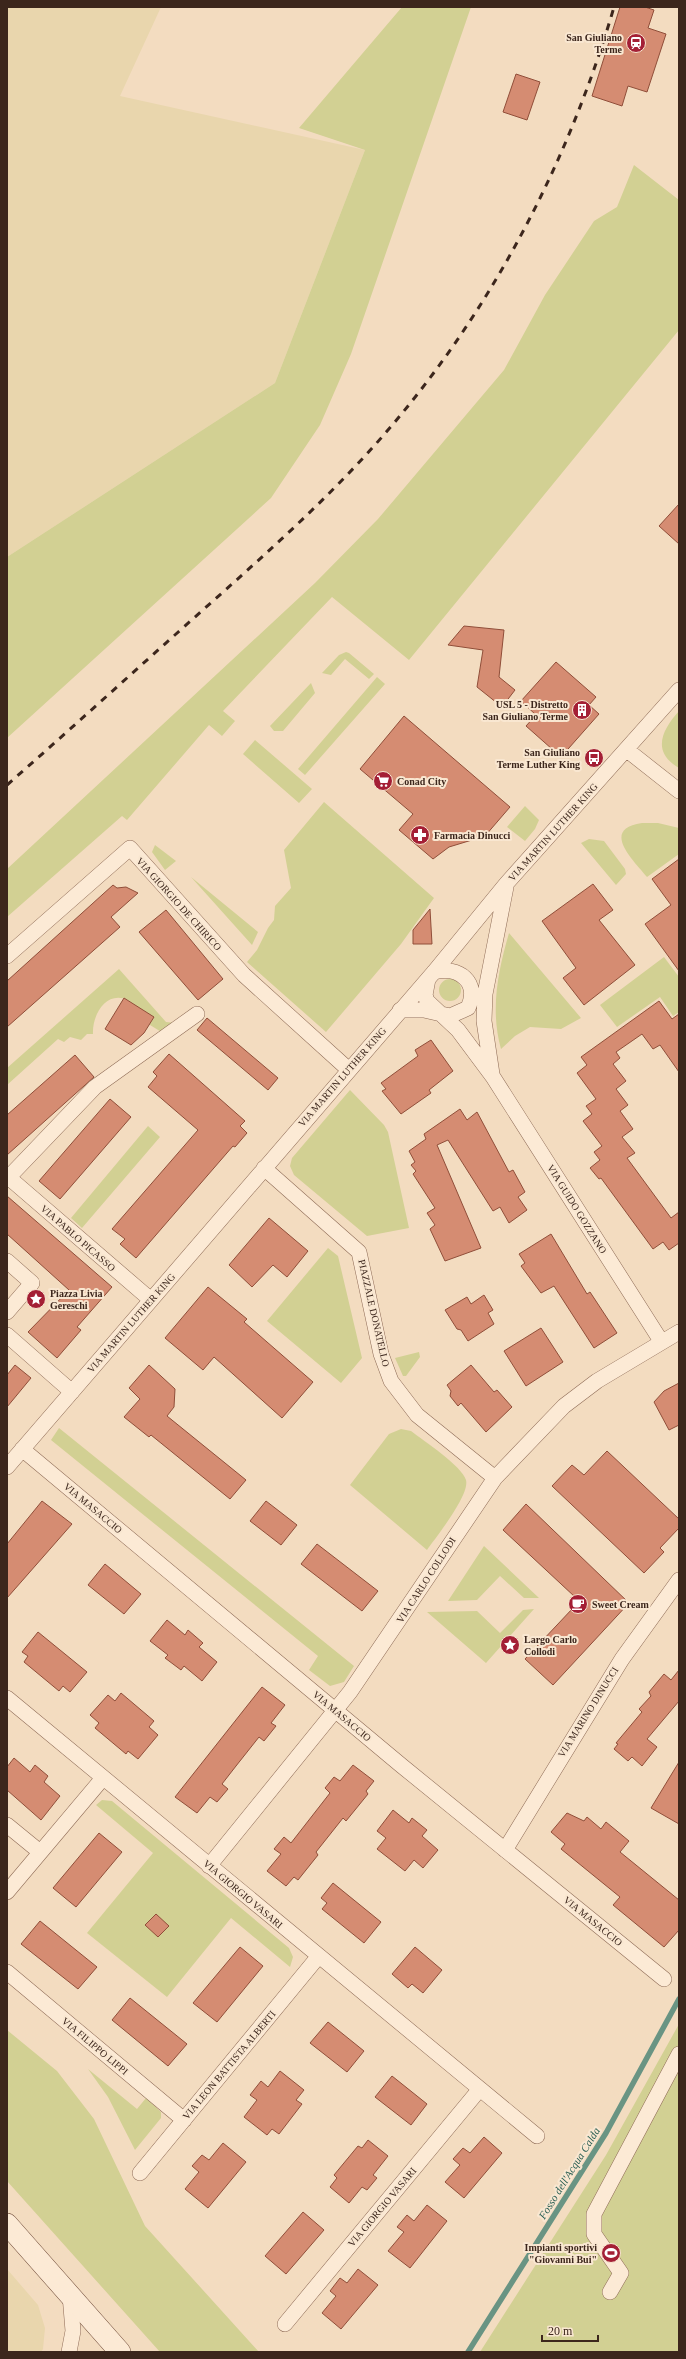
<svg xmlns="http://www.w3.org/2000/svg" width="686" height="2359" font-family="Georgia,serif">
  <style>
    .farmland { fill: #e9d6ad }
    .green { fill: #d2d093 }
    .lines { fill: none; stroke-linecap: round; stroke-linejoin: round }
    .stream { stroke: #699483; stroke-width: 5.5 }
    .building { fill: #d58c72; stroke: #904e39 }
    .street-casing { stroke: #8e6b56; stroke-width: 16 }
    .secondary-casing { stroke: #704c39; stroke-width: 22 }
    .street { stroke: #fcead5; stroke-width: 15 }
    .secondary { stroke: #fcead5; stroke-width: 21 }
    .rail { stroke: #3c261c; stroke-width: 3; stroke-dasharray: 7 7; stroke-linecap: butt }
    .labels { text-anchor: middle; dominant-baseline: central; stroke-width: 4; stroke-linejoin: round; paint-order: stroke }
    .poi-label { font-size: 10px; font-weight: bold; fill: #3c261c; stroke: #f9e7d1; text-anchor: start }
    .street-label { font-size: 10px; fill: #3c261c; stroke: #f9e7d1 }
    .water-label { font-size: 11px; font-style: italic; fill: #295e52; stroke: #f9e7d1 }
  </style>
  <rect width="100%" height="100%" fill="#f3dcc0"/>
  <path class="farmland" d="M7 7H161L120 96 365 150 275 383 7 557Z
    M7 2269 38 2305 45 2328 43 2349 41 2352H7Z"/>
  <path class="green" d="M402 7H471L351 354 320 425 271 498 7 738V557L275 383 365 150 299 128Z
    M634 165 679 200V330L409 660 332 597 223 711 235 721 222 736 209 725 127 820 122 816 7 917V869L315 583 378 519 504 370 545 295 594 221 617 207Z
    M346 652 349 653 374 674 369 679 345 659 331 675 322 673 339 655Z
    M377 677 385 684 305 775 298 769Z
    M311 683 315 693 283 731H274L270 726Z
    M679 711V768C651 752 662 730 679 711Z
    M255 740 312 789 299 803 243 754Z
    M324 802 434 898 401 944 326 1032 247 962 257 950 268 928 274 920 275 906 291 888 284 850Z
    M525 806 539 820 535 829 525 841 507 827Z
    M642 823H658L679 828V854L647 877C633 860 600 829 642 823Z
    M589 839 604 841 625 869 626 874 616 885 581 843Z
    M155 845 176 861 165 870 152 852Z
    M191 877 258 932 252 945Z
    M509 933 581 1018 561 1029 530 1027 515 1036 501 1049C490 1010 498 971 509 933Z
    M664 957 679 977V1012L673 1016 660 997 617 1027 600 1005Z
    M119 969 166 1022 176 1023 163 1033 150 1025V1021C146 1017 131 1002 128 1000 106 990 92 1015 93 1034H87L81 1040 70 1037 64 1042 58 1039 7 1085V1068Z
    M439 990a11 11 0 1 1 22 0a11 11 0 1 1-22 0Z
    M350 1090 384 1125 388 1132 409 1228 367 1236 294 1175 290 1166 292 1158Z
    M148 1126 160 1137 82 1228 71 1218Z
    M328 1248 338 1256 362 1358 341 1383 267 1321Z
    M419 1352 420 1357 406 1376H403L395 1358Z
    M59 1428 354 1666 344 1682 330 1686 309 1670 318 1656 51 1440Z
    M401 1429 411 1431C424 1441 462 1466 466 1480 470 1495 436 1537 427 1550L350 1485 389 1434Z
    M484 1546 539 1598H524L500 1576 477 1600 448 1601Z
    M534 1609 486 1663 427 1612 477 1611 500 1633 523 1610Z
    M102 1800 112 1801 289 1948 293 1957 290 1967 231 1918 167 1997 87 1933 153 1853 96 1805Z
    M679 2024V2352H480L606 2155Z
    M7 2030 57 2071 94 2119 145 2226 259 2352H160L7 2181Z
    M88 2069 137 2109 146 2098 161 2112V2118L135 2150 108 2097Z"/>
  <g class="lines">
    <path class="stream" d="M468 2352 606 2133 679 1999"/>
  </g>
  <path class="building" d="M620 7H645L654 10 648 28 666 34 647 92 628 86 622 106 592 96Z
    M516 74 540 82 527 120 503 112Z
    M679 504V544L659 526Z
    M464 626 504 630 499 677 515 690 502 707 477 687 483 650 448 645Z
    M556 662 596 697 589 705 599 714 561 757 526 726 536 715 521 701Z
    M404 716 510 807 485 836 449 847 433 859 399 830 413 814 360 769Z
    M679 859V971L645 924 671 905 652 879Z
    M593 884 613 910 599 920 635 965 584 1005 563 978 576 968 542 921Z
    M113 885 117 888 126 887 138 893 111 917 120 927 7 1027V981Z
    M430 909 432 944H413V930Z
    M166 910 223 979 198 1000 139 932Z
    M124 998 154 1017 144 1033 131 1045 105 1029Z
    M659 1001 672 1019 679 1014V1072L660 1045 653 1049 642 1034 616 1052 620 1058 613 1064 626 1081 616 1089 628 1105 620 1111 633 1129 622 1137 635 1153 627 1158 671 1218 679 1212V1243L669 1250 663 1242 653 1249 601 1178 599 1179 590 1168 600 1160 594 1152 602 1146 583 1121 592 1114 586 1106 596 1099 577 1073 587 1065 581 1057Z
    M207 1018 278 1078 268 1090 197 1030Z
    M431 1040 453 1071 429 1090 431 1093 401 1114 382 1091 386 1089 381 1083 418 1056 415 1050Z
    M169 1054 245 1121 240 1126 247 1133 235 1147 233 1146 136 1258 120 1244 125 1239 112 1229 198 1130 148 1087 157 1076 153 1072Z
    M75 1055 94 1077 7 1155V1115Z
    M110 1099 131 1117 60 1199 39 1181Z
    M460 1109 467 1120 477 1112 509 1172 513 1170 525 1192 518 1197 527 1210 509 1223 500 1207 493 1211 448 1140 437 1145 481 1248 445 1261 430 1229 435 1225 427 1213 435 1208 413 1174 416 1171 411 1165 415 1162 409 1151 426 1139 424 1134Z
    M7 1196 112 1287 77 1327 81 1330 57 1358 28 1332 69 1290 7 1234Z
    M269 1218 308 1251 287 1277 273 1265 252 1287 229 1265Z
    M551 1234 587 1294 590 1292 617 1333 594 1348 554 1286 541 1293 521 1266 525 1263 519 1254Z
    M208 1287 247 1319 244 1322 313 1382 282 1418 214 1357 203 1370 165 1338Z
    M484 1295 493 1310 488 1313 494 1324 468 1341 461 1330 457 1329 445 1310 467 1297 471 1304Z
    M541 1328 563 1362 526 1386 504 1351Z
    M15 1365 31 1378 7 1407V1375Z
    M149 1365 175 1389 174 1407 167 1416 246 1480 230 1499 151 1435 149 1437 124 1417 140 1399 129 1388Z
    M471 1365 494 1392 497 1390 512 1407 486 1432 461 1403 458 1406 450 1396 451 1391 447 1385Z
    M679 1383V1425L669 1430 654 1402 664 1391Z
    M607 1451 679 1519V1528L660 1548 664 1552 644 1573 552 1486 572 1465 584 1475Z
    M42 1501 72 1524 7 1598V1544Z
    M266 1501 297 1525 281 1545 250 1521Z
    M526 1504 629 1603 553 1685 525 1659 573 1608 569 1604 575 1597 503 1530Z
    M317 1544 378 1591 362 1611 301 1564Z
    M105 1564 141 1594 124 1614 88 1585Z
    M167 1620 185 1635 188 1630 203 1643 199 1647 217 1662 202 1681 184 1666 181 1670 165 1658 168 1655 150 1641Z
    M38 1632 87 1672 70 1692 63 1686 59 1691 24 1662 28 1656 22 1652Z
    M679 1670V1701L647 1739 657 1747 642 1766 632 1757 628 1761 614 1749 618 1744 616 1743 642 1712 639 1709 651 1696 649 1692 664 1674 671 1680Z
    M262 1687 285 1705 271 1723 276 1726 264 1741 259 1737 236 1766 222 1784 228 1789 217 1802 210 1797 197 1813 175 1797Z
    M121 1693 154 1721 149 1727 158 1735 138 1759 128 1751 126 1754 95 1728 99 1723 90 1715 108 1695 115 1701Z
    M14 1758 30 1772 35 1765 48 1776 44 1782 60 1796 41 1820 7 1790V1767Z
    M679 1762V1824L651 1808Z
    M353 1765 374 1781 366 1791 368 1794 346 1821 343 1818 316 1852 318 1855 298 1880 294 1877 286 1886 267 1871 281 1854 274 1849 284 1837 291 1843 330 1793 325 1788 334 1777 340 1781Z
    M393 1810 409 1823 412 1818 427 1830 422 1836 438 1850 423 1868 414 1860 405 1871 377 1849 386 1838 377 1831Z
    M567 1813 584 1821 587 1817 601 1829 606 1822 629 1841 620 1852 679 1900V1930L664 1947 613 1905 620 1897 561 1849 565 1844 551 1832Z
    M99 1833 122 1852 76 1907 53 1888Z
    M333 1883 381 1922 364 1943 322 1909 327 1903 321 1898Z
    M156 1914 169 1926 158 1937 145 1925Z
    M40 1921 97 1967 78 1989 21 1944Z
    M240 1947 263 1966 217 2022 193 2003Z
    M415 1947 442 1970 423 1993 412 1984 408 1988 392 1974Z
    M130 1998 187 2044 168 2066 112 2020Z
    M328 2022 364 2051 347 2072 310 2043Z
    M280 2071 304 2090 296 2100 302 2104 279 2134 272 2129 267 2135 244 2117 257 2100 250 2095 261 2081 268 2087Z
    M392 2076 427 2104 411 2125 375 2097Z
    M484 2137 502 2153 464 2198 445 2182 460 2165 453 2159 463 2148 470 2153Z
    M368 2140 388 2156 373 2175 377 2178 367 2190 362 2187 349 2203 330 2187 337 2178 334 2175 358 2146 362 2148Z
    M223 2143 246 2162 208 2208 185 2189 199 2172 192 2166 202 2155 209 2160Z
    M427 2205 447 2221 410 2268 388 2251 404 2232 397 2227 407 2215 414 2221Z
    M303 2212 324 2230 286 2274 265 2256Z
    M358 2269 378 2285 341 2329 322 2313 336 2296 330 2291 340 2278 347 2283Z"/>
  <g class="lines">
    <defs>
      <path id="street" d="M627 750 679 791
        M7 956 130 848 244 975 349 1070
        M428 979 425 995 427 1001 458 1030 493 1077 661 1341
        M400 1010H424L450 1016 468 1008C480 982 459 966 434 972
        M492 1074 484 1021 485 994 506 887
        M264 1168 359 1252 381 1354 391 1381 417 1415 495 1478
        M7 1176 151 1300
        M7 1179 95 1087 197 1014
        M7 1261 32 1283 7 1312
        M7 1335 72 1392
        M22 1449 402 1766 664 1979
        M7 1467 434 972 506 884 679 690
        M7 1698 537 2136
        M7 1825 40 1852
        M505 1850 622 1659 679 1580
        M209 1866 350 1692 495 1478 564 1406 597 1381 679 1332
        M7 1892 103 1778
        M7 1972 184 2120
        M140 2173 318 1957
        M610 2292 621 2273 594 2234V2214L679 2054
        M285 2324 479 2090
        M69 2352 73 2331 70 2295"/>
      <path id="secondary" d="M7 2224 120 2352"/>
    </defs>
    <use href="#street" class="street-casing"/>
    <use href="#secondary" class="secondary-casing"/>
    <use href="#street" class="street"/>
    <use href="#secondary" class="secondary"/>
    <path class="rail" d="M7 785C64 735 120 684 176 634 244 573 313 514 374 446 486 321 567 168 614 7"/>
  </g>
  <defs>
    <symbol id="station-disc" viewBox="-11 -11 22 22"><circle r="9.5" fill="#a41f35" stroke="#f9e7d1"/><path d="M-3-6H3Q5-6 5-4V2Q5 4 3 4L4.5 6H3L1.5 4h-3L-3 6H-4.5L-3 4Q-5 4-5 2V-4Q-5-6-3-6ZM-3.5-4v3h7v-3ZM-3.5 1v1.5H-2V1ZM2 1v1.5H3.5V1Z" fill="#fff"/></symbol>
    <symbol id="building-disc" viewBox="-11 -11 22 22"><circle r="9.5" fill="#a41f35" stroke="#f9e7d1"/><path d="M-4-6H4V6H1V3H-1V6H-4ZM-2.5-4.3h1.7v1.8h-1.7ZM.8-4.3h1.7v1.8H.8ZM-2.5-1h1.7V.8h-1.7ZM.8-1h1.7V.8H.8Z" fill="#fff"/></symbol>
    <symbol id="bus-disc" viewBox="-11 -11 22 22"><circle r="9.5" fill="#a41f35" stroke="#f9e7d1"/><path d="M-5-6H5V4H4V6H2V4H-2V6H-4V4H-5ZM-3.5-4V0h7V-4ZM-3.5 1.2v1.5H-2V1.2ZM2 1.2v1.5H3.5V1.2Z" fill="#fff"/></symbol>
    <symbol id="supermarket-disc" viewBox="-11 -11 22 22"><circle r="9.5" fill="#a41f35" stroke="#f9e7d1"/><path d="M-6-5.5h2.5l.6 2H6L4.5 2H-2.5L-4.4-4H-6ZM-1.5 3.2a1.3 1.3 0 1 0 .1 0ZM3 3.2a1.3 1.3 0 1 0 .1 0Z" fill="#fff"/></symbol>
    <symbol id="pharmacy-disc" viewBox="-11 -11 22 22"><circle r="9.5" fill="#a41f35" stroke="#f9e7d1"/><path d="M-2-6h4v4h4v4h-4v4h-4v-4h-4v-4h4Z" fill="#fff"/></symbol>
    <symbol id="sight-disc" viewBox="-11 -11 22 22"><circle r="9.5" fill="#a41f35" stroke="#f9e7d1"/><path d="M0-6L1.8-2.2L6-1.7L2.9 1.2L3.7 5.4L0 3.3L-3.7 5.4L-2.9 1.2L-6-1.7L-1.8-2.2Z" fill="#fff"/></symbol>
    <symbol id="cafe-disc" viewBox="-11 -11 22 22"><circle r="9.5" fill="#a41f35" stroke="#f9e7d1"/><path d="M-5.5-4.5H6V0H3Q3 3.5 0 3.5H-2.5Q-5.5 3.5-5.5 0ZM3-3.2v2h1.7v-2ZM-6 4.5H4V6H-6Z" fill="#fff"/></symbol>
    <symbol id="stadium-disc" viewBox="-11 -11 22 22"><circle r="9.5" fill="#a41f35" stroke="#f9e7d1"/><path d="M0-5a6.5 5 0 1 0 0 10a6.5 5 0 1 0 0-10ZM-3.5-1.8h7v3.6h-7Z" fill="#fff"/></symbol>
  </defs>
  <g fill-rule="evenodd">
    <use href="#station-disc" x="625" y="32" width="22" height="22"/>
    <use href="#building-disc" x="571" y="699" width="22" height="22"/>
    <use href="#bus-disc" x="583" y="747" width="22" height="22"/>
    <use href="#supermarket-disc" x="372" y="770" width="22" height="22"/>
    <use href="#pharmacy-disc" x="409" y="824" width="22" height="22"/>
    <use href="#sight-disc" x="25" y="1288" width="22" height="22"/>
    <use href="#cafe-disc" x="567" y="1593" width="22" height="22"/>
    <use href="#sight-disc" x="499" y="1634" width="22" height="22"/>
    <use href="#stadium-disc" x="600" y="2242" width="22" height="22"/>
  </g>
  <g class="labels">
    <g class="poi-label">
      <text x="622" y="37" text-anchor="end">San Giuliano<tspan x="622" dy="12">Terme</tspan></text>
      <text x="568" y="704" text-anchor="end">USL 5 - Distretto<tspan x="568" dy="12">San Giuliano Terme</tspan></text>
      <text x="580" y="752" text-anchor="end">San Giuliano<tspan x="580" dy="12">Terme Luther King</tspan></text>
      <text x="397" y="781">Conad City</text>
      <text x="434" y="835">Farmacia Dinucci</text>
      <text x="50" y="1293">Piazza Livia<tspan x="50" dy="12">Gereschi</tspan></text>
      <text x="592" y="1604">Sweet Cream</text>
      <text x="524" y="1639">Largo Carlo<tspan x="524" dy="12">Collodi</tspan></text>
      <text x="597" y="2247" text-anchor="end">Impianti sportivi<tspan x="597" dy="12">"Giovanni Bui"</tspan></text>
    </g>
    <g class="street-label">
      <text transform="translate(553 832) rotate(-48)">VIA MARTIN LUTHER KING</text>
      <text transform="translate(179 904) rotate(48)">VIA GIORGIO DE CHIRICO</text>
      <text transform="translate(342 1077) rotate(-49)">VIA MARTIN LUTHER KING</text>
      <text transform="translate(577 1209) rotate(58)">VIA GUIDO GOZZANO</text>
      <text transform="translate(78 1238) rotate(41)">VIA PABLO PICASSO</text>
      <text transform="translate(374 1313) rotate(77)">PIAZZALE DONATELLO</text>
      <text transform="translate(131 1323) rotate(-49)">VIA MARTIN LUTHER KING</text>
      <text transform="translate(93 1508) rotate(40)">VIA MASACCIO</text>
      <text transform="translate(426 1580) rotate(-57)">VIA CARLO COLLODI</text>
      <text transform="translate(588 1712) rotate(-58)">VIA MARINO DINUCCI</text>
      <text transform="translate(342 1716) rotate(40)">VIA MASACCIO</text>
      <text transform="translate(243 1894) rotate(40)">VIA GIORGIO VASARI</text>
      <text transform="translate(593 1921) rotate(39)">VIA MASACCIO</text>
      <text transform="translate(95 2046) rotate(40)">VIA FILIPPO LIPPI</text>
      <text transform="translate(229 2065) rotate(-50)">VIA LEON BATTISTA ALBERTI</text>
      <text transform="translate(382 2207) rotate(-50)">VIA GIORGIO VASARI</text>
    </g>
    <g class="water-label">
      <text transform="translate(569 2173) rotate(-58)">Fosso dell'Acqua Calda</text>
    </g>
  </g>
  <rect width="686" height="2359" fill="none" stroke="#3c261c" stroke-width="16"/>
  <path d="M542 2335v6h56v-6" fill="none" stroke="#3c261c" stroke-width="2"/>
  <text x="548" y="2335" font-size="12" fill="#3c261c" stroke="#f9e7d1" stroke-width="3" paint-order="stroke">20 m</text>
</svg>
